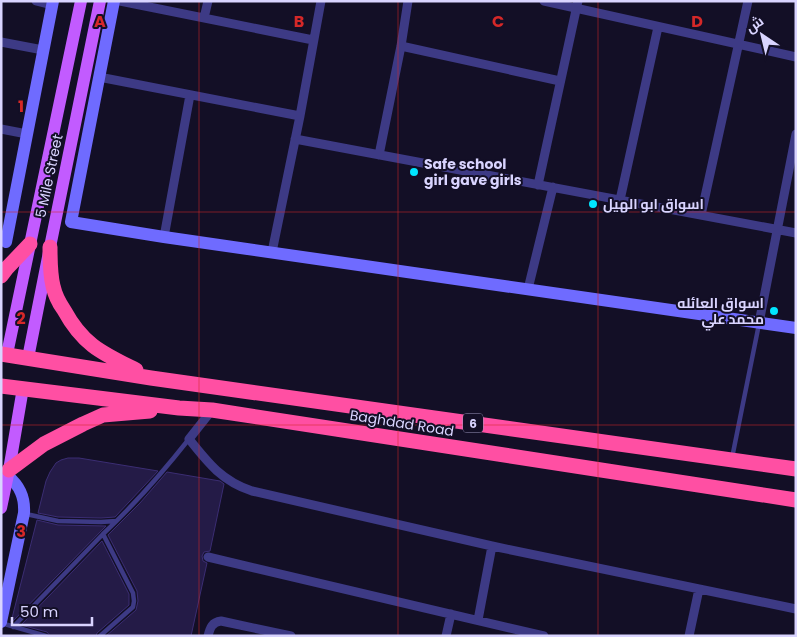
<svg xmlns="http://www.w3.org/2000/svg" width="797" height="637" font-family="Poppins,Cairo,sans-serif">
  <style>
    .building { fill: #241b47; stroke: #3b2d73 }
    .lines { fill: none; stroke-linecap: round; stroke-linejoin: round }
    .lane { stroke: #3d3a85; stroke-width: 4.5 }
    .street { stroke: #3d3a85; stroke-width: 9 }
    .secondary { stroke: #6f6bff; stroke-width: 12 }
    .primary { stroke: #c25bff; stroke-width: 12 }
    .highway { stroke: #ff4fa3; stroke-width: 15 }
    .grid { fill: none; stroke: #d62828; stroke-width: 1; stroke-opacity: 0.55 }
    .poi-dot { fill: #00e5ff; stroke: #130f26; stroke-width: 2 }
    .labels { text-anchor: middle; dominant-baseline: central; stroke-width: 4; stroke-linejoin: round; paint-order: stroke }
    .shield { fill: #130f26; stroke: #9e99be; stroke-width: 1 }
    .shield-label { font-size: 12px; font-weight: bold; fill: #d9d4ff }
    .poi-label { font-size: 14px; font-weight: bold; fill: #d9d4ff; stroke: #130f26; text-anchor: start }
    .street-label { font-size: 14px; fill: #d9d4ff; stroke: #130f26 }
    .grid-label { font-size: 16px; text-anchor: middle; font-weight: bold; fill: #d62828; stroke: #130f26; stroke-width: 4; stroke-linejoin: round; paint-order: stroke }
  </style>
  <rect width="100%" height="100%" fill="#130f26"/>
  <path class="building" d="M68 458H79L158 471 115 517 101 518 58 517 38 513 46 481 50 472 56 463 61 460Z
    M167 472 220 481 224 484 210 551 204 552 202 556 203 561 207 563 191 636H106L136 610 138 601 137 591 108 535 140 503Z
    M37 520 58 525 106 526 12 622H11Z
    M102 541 129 594V605L97 633 96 636H50L47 632 21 625Z"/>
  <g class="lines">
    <path class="lane" d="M732 458 759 324
      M26 514 58 521 101 522 116 521
      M1 623 46 636
      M13 627 103 534C134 505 163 472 189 439
      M100 636 133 607 134 601 133 593 103 534"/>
    <path class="street" d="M36 1 52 5
      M120 1 313 40
      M544 1 796 57
      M204 18 208 1
      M1 42 43 50
      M401 46 560 81
      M99 77 300 116
      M1 129 27 134
      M295 139 796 233
      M379 155 401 46 408 1
      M538 185 578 1
      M620 200 658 27
      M701 215 748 1
      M164 237 190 95
      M272 252 300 116 321 1
      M528 289 553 187
      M759 323 796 134
      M212 410 189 439C208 463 222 481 252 491L492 546 796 609
      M208 557 544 636
      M478 620 492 546
      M208 636C210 628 212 622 221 621L291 636
      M446 636 451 614
      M689 636 699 589"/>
    <path class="secondary" d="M114 1 71 222 164 237 796 328
      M6 242 53 1
      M1 622 24 513C25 497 20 486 8 476"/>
    <path class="primary" d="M7 354 81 1
      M28 358 50 247 100 1
      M1 508 9 470 23 388"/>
    <path class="highway" d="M50 247C50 260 50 274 53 286 55 295 59 303 64 310 83 345 102 353 136 370
      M1 276 7 268 30 244
      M1 354 151 378 796 469
      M1 386 179 408 212 410 796 500
      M9 470 44 444 83 424 103 415 150 411"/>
  </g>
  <path class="grid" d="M199 1V636M398 1V636M598 1V636M1 212H796M1 425H796"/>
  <g class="poi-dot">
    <circle cx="414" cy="172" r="5"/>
    <circle cx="593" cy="204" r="5"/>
    <circle cx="774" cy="311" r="5"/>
  </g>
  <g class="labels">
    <rect class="shield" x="463" y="413.5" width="20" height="19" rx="4"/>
    <g class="shield-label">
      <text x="473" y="423">6</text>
    </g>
    <g class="poi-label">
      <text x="424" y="164">Safe school<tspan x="424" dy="16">girl gave girls</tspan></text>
      <text x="603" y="204">اسواق ابو الهيل</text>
      <text x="764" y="303" text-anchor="end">اسواق العائله<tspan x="764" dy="16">محمد علي</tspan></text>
    </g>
    <g class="street-label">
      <text transform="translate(49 176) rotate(-78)">5 Mile Street</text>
      <text transform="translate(402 423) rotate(9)">Baghdad Road</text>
    </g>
  </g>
  <g class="grid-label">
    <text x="100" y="27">A</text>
    <text x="299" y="27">B</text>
    <text x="498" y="27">C</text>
    <text x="697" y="27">D</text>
    <text x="21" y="112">1</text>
    <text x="21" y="324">2</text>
    <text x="21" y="537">3</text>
  </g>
  <rect width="797" height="637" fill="none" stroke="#d9d4ff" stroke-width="5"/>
  <g transform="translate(762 35) rotate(325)" stroke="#130f26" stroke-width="4" paint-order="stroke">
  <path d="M0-4L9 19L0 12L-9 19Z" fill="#d9d4ff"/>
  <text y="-8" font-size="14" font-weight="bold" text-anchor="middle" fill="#d9d4ff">ش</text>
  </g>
  <path d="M12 617v8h80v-8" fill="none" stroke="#d9d4ff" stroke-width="2.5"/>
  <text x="20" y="617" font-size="15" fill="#d9d4ff" stroke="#130f26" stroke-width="4" paint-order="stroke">50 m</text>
</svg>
